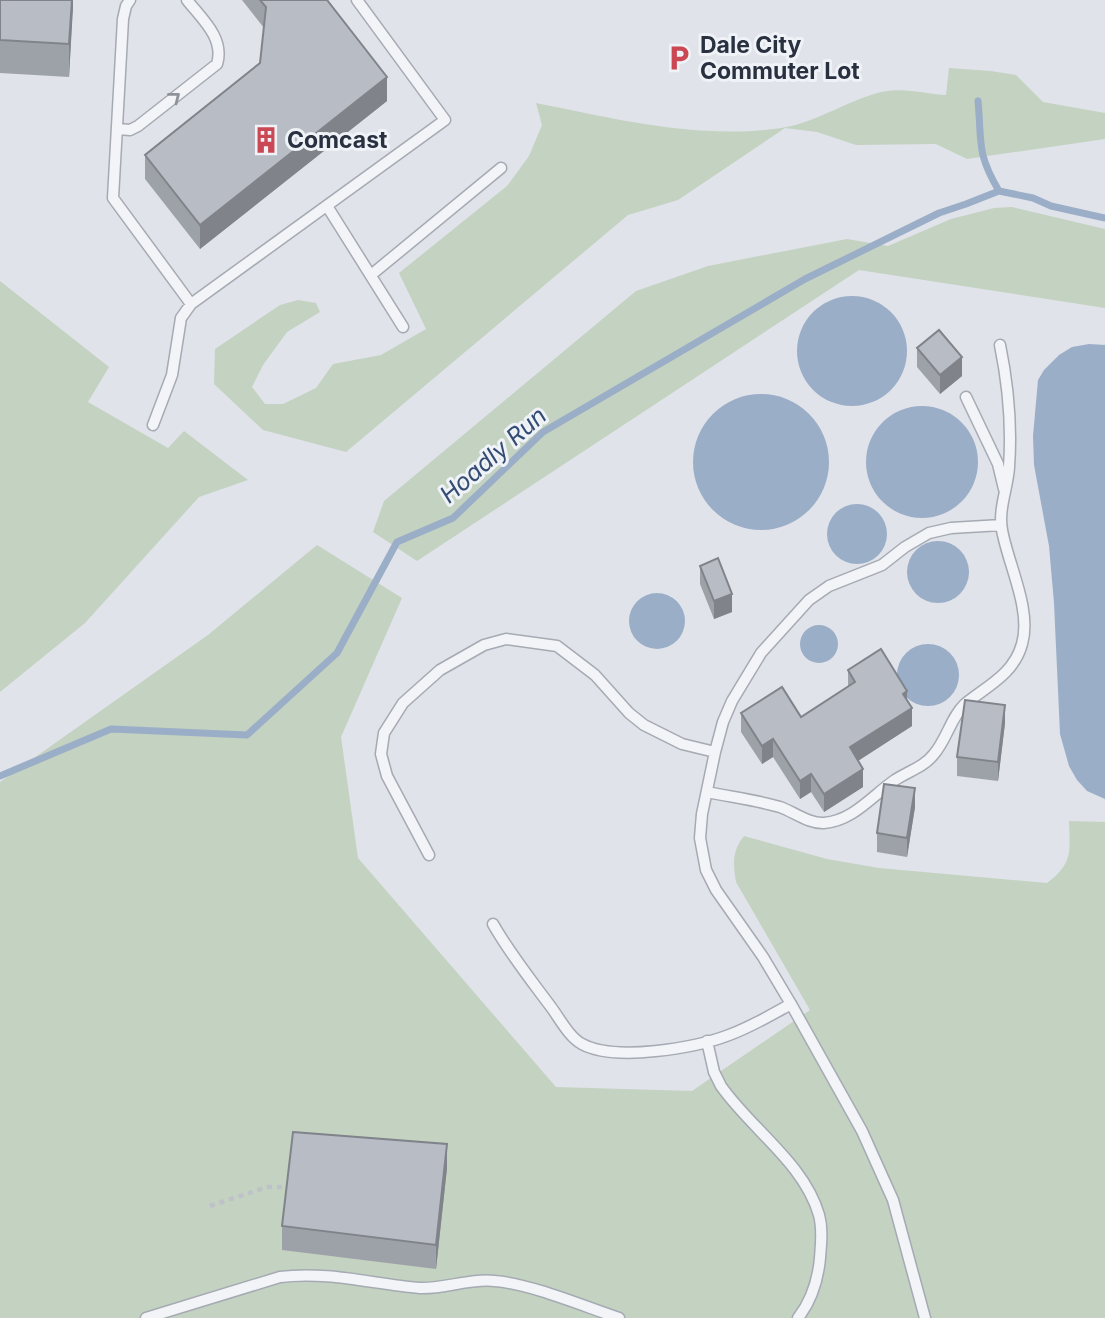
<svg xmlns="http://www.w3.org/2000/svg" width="1105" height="1318" font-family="Inter,sans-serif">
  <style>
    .green { fill: #c4d2c1 }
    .water { fill: #9baec8 }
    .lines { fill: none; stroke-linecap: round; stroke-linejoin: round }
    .stream { stroke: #9baec8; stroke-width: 7 }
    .lane-casing { stroke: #a5aab3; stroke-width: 13 }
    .path { stroke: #bec1c7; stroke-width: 4.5; stroke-dasharray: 5 5; stroke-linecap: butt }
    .lane { stroke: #f2f4f7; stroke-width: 10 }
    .wall { fill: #9da2a9 }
    .shaded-wall { fill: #80848a }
    .building { fill: #b7bcc5; stroke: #80848a; stroke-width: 2 }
    .oneway { stroke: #8e929c }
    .labels { text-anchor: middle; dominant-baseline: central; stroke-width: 6; stroke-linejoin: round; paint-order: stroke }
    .poi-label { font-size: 23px; font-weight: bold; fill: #293040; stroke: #eff2f6; text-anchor: start }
    .water-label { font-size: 24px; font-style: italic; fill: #344c73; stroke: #eff2f6 }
  </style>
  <rect width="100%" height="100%" fill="#e0e3e9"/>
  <path class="green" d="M949 68 991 71 1016 75 1043 102 1105 113V139L967 159 936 144 856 145 817 132 785 128 678 200 628 215 346 452 263 430 214 384 215 349 280 305 298 300 316 303 320 312 287 332 263 365 252 387 265 404H283L316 388 333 364 381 355 426 329 399 273 507 186 529 156 542 125 536 103C616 119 699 140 781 128 817 123 852 97 887 91 905 88 928 94 946 95Z
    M1012 207 1105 229V308L859 270 417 561 373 532 384 501 636 291 708 266 847 239 888 246 951 219 994 208Z
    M0 281 109 367 88 402 168 448 184 431 248 480 199 497 85 623 0 692Z
    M317 545 402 598 341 737 358 858 556 1087 692 1091 810 1010 736 882C733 864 732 851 744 836L827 859 879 868 1047 883C1073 863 1070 853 1069 821L1105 822V1318H0V782L208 635Z"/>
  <path class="water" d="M797 351a55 55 0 1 1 110 0a55 55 0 1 1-110 0Z
    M1089 344 1105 345V799L1087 791 1077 780 1069 766 1060 734 1054 603 1049 546 1034 465 1033 436 1038 380 1044 370 1059 355 1072 347Z
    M693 462a68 68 0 1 1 136 0a68 68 0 1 1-136 0Z
    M866 462a56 56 0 1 1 112 0a56 56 0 1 1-112 0Z
    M827 534a30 30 0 1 1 60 0a30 30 0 1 1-60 0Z
    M907 572a31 31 0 1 1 62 0a31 31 0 1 1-62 0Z
    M629 621a28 28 0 1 1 56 0a28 28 0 1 1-56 0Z
    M800 644a19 19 0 1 1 38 0a19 19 0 1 1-38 0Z
    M897 675a31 31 0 1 1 62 0a31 31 0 1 1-62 0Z"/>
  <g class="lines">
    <path class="stream" d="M978 101C982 143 976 152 999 191
      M0 776 111 729 247 735 337 653 397 542 453 518 543 432 805 279 939 213 966 204 999 191 1033 198 1051 206 1105 218"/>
    <defs>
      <path id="lane" d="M130 0 126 6 123 19 113 198 191 304 445 120 357 0
        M118 129 130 130 138 126 217 64C225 38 201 18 187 0
        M327 206 403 327
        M371 275 501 168
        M966 397 998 464 1004 489
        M153 425 172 375 181 318 191 304
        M707 792C731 797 756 800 780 807 794 812 809 824 824 823 853 821 873 795 895 780 909 771 924 767 934 754 947 739 951 717 965 704 987 686 1014 674 1022 644 1032 610 1008 564 1002 530 998 509 1008 487 1009 467 1012 426 1008 384 1000 345
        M429 855 387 776 381 754 384 733 403 703 440 670 484 645 506 639 557 646 595 675 629 713 644 725 682 744 715 752
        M493 924C510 954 531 980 551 1007 560 1019 569 1037 582 1044 615 1062 695 1048 729 1035 751 1027 771 1015 791 1004
        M707 1041 714 1072 721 1086C751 1129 804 1163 819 1215 823 1229 821 1244 820 1258 818 1280 812 1300 798 1318
        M146 1318 280 1277C328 1271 372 1284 420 1288 445 1289 470 1278 495 1281 531 1284 583 1306 619 1318
        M925 1318 893 1200 862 1131 791 1004 763 957 716 890 706 870 700 838 702 814 715 752 723 722 732 701 761 653 809 600 829 586 882 565 905 547 929 533 951 528 1001 525"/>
    </defs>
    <use href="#lane" class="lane-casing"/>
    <path class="path" d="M210 1206 267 1187H290"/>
    <use href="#lane" class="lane"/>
  </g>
  <path class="wall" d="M0 0H73L69 77 0 73Z
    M242 0H327L387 101 200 249 145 179V155L260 63 264 28Z
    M917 348 962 376 940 394 917 367Z
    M700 566 732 612 714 619 700 584Z
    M848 670 907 701 912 726 858 761 863 787 824 812 811 792 800 799 773 757 762 764 741 732V713L801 717 848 687Z
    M1005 723 998 781 957 776V757Z
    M915 807 907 857 877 852V833Z
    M447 1168 436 1269 282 1250V1226Z"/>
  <path class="shaded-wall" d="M72 0H73V8L69 77V44Z
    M387 77V101L200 249V225Z
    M962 357V376L940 394V375Z
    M732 594V612L714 619V601Z
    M907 691V709L903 694Z
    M1005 705V723L998 781V762Z
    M912 708V726L850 766V747Z
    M773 739V757L762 764V746Z
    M863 769V787L824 812V794Z
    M811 774V792L800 799V781Z
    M915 788V807L907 857V838Z
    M447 1144V1168L436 1269V1245Z"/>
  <path class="building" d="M0 0H72L69 44 0 40Z
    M260 0H327L387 77 200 225 145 155 260 63 266 7Z
    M939 330 962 357 940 375 917 348Z
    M718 558 732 594 714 601 700 566Z
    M881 649 907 691 903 694 912 708 850 747 863 769 824 794 811 774 800 781 773 739 762 746 741 713 782 687 801 717 855 682 848 670Z
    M965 700 1005 705 998 762 957 757Z
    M884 784 915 788 907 838 877 833Z
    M293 1132 447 1144 436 1245 282 1226Z"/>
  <defs><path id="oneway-chevron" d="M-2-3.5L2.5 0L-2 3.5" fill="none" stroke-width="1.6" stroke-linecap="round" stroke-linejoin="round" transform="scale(1.75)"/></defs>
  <use class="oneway" href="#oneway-chevron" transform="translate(175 97) rotate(-38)"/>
  <defs>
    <symbol id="parking-bare" viewBox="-9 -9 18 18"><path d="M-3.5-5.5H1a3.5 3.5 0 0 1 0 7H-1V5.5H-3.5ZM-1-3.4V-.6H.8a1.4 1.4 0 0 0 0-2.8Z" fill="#cb4753" stroke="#eff2f6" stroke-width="2.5" paint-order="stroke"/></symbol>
    <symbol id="building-bare" viewBox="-9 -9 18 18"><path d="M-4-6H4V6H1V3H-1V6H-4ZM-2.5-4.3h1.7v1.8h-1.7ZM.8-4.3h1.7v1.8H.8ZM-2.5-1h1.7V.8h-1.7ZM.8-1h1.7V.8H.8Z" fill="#cb4753" stroke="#eff2f6" stroke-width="2.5" paint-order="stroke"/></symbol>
  </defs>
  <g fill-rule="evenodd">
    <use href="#parking-bare" x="660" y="39" width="38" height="38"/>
    <use href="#building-bare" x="247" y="121" width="38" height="38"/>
  </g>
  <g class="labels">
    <g class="poi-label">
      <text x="700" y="45">Dale City<tspan x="700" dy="26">Commuter Lot</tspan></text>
      <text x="287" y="140">Comcast</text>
    </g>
    <g class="water-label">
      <text transform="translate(493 455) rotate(-41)">Hoadly Run</text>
    </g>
  </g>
</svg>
